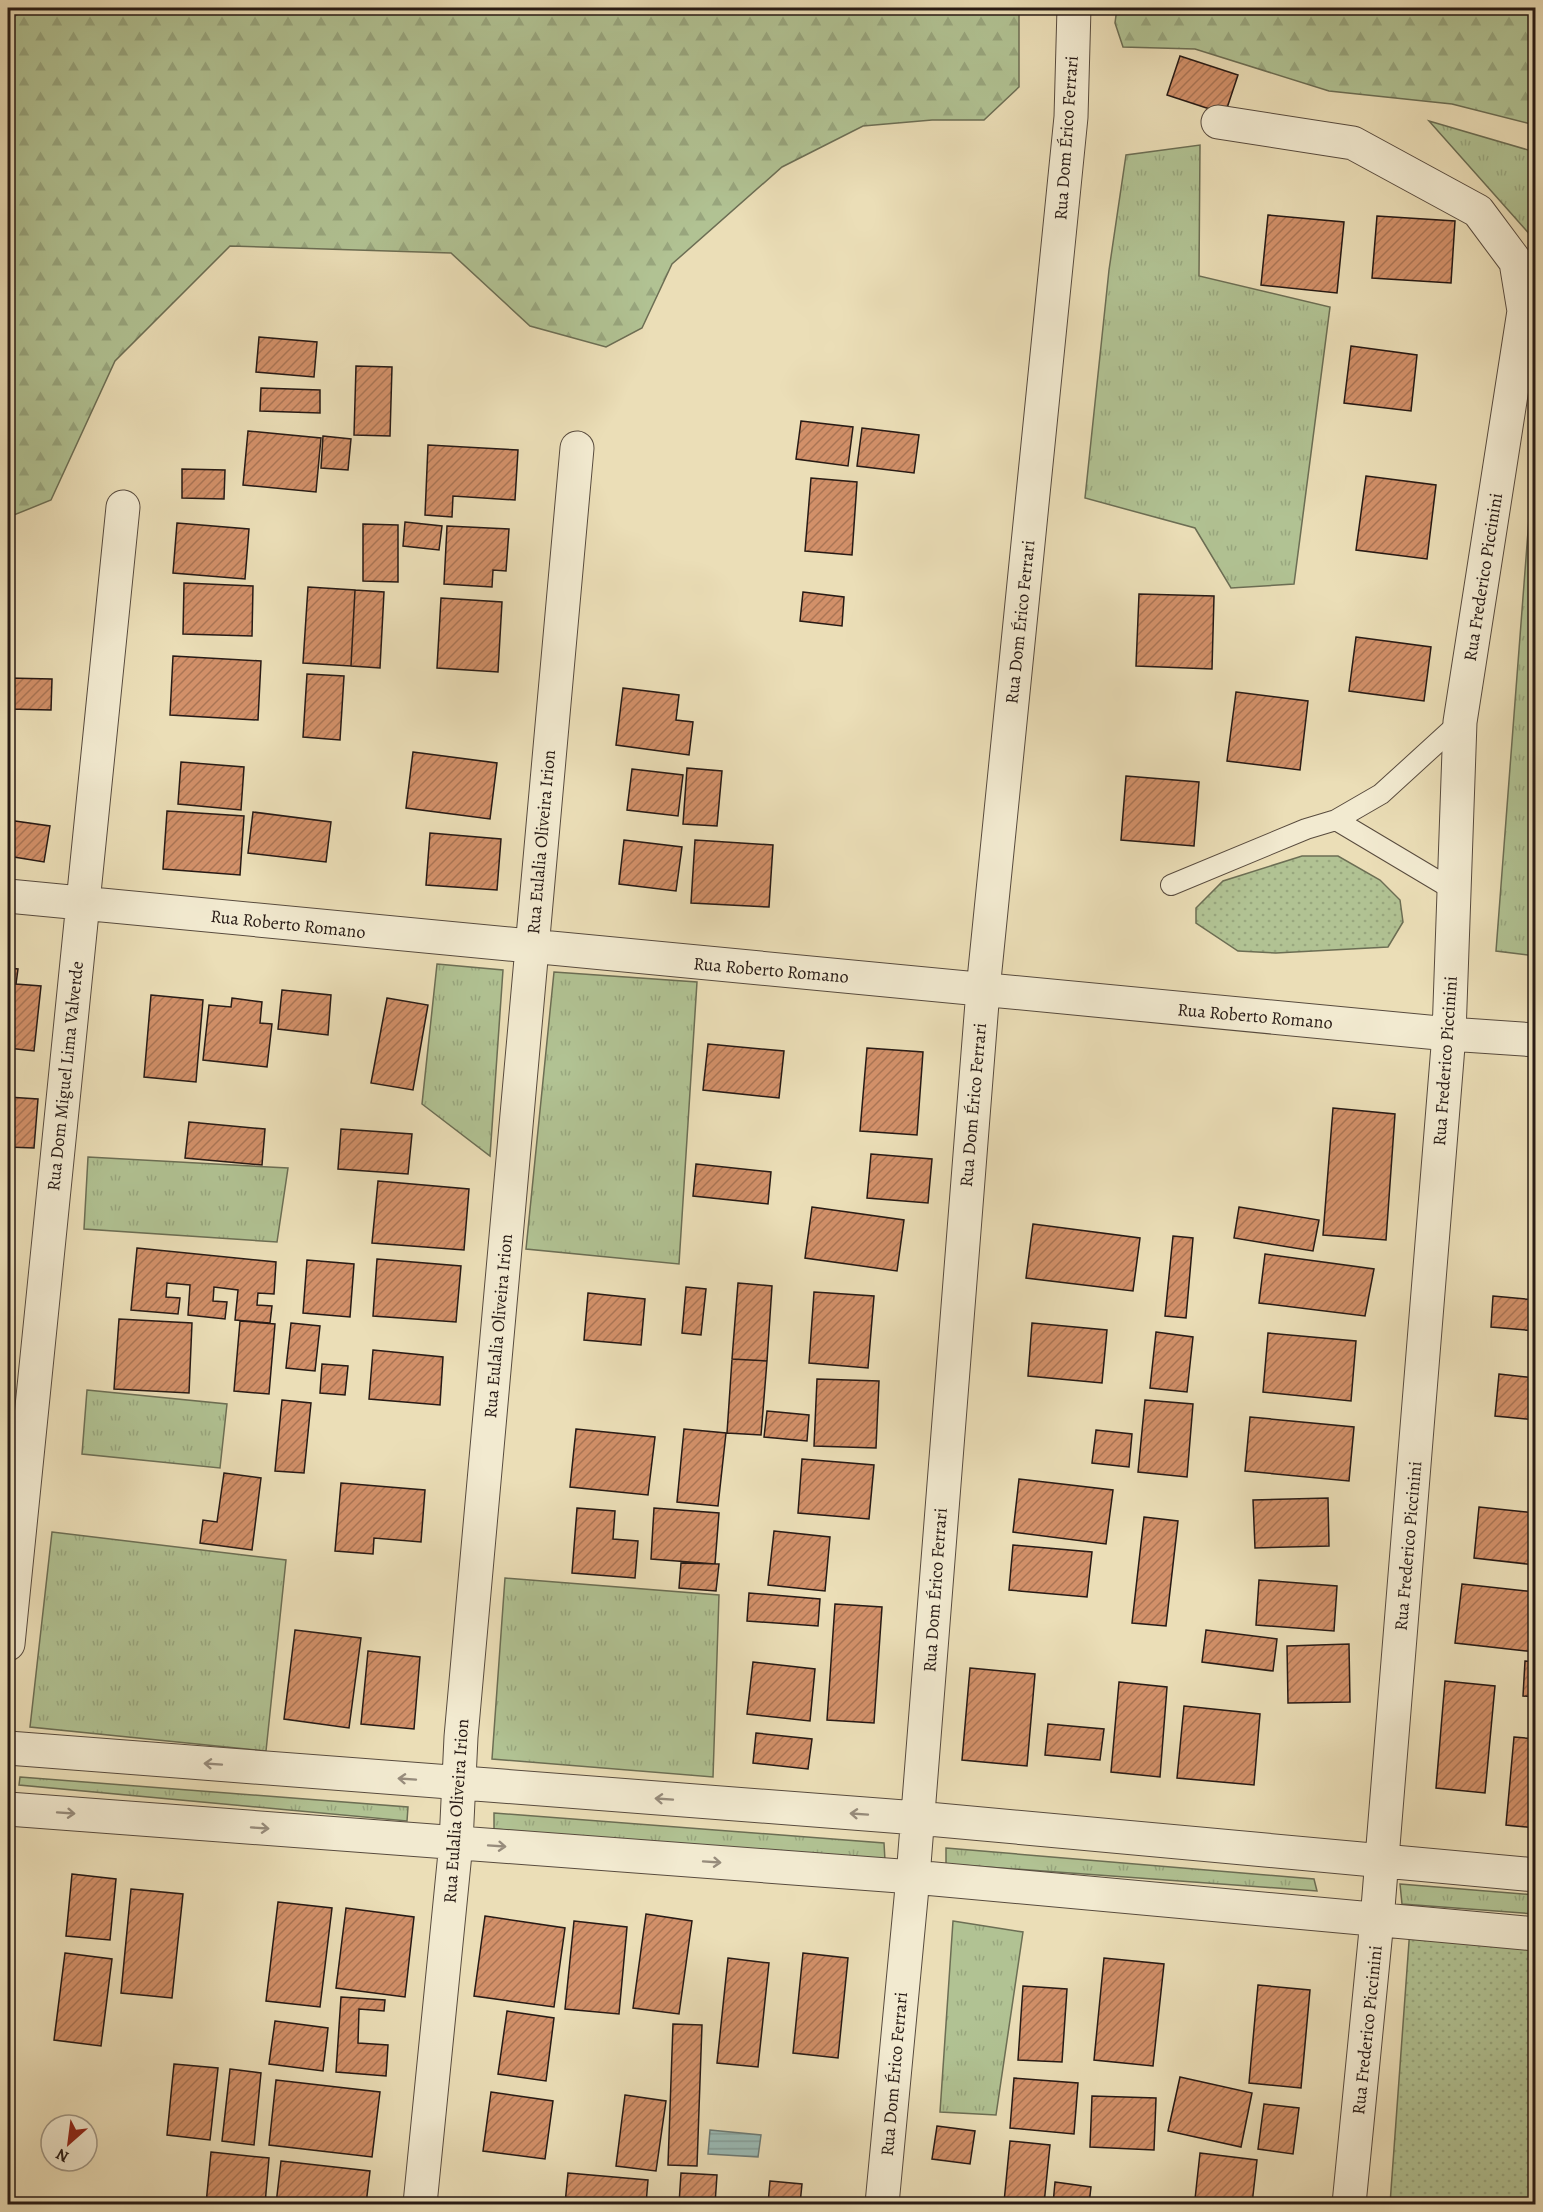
<svg xmlns="http://www.w3.org/2000/svg" width="1543" height="2212" font-family="Alegreya,serif">
  <style>
    .grass { fill: url(#grass-tufts); stroke: #6c6e54; stroke-width: 1.5 }
    .forest { fill: url(#forest-firs); stroke: #6c6e54; stroke-width: 1.5 }
    .park { fill: url(#park-dots); stroke: #6c6e54; stroke-width: 1.5 }
    .water { fill: url(#water-rules); stroke: #6c7b76; stroke-width: 1.5 }
    .lines { fill: none; stroke-linecap: round; stroke-linejoin: round }
    .stream { stroke: #6c7b76; stroke-width: 14 }
    .building { fill: url(#building-hatch); stroke: #271a15; stroke-width: 1.5 }
    .lane-casing { stroke: #584b3e; stroke-width: 22 }
    .street-casing { stroke: #584b3e; stroke-width: 35 }
    .lane { stroke: #f2ead0; stroke-width: 20 }
    .street { stroke: #f2ead0; stroke-width: 33 }
    .oneway { stroke: #978c7c }
    .labels { text-anchor: middle; dominant-baseline: central; stroke-width: 5; stroke-linejoin: round; paint-order: stroke }
    .street-label { font-size: 18px; fill: #271a15; stroke: #f2ead0 }
  </style>
  <defs>
    <pattern id="grass-tufts" width="24" height="20" patternUnits="userSpaceOnUse" patternTransform="scale(1.5)"><rect width="24" height="20" fill="#b1c293"/><path d="M3 7l-1-3M5 7V3M7 7l1-3M15 17l-1-3M17 17v-4M19 17l1-3" fill="none" stroke="#98a67e"/></pattern>
    <pattern id="forest-firs" width="22" height="20" patternUnits="userSpaceOnUse" patternTransform="scale(1.5)"><rect width="22" height="20" fill="#b1c293"/><path d="M5 1l3.5 6h-7zM16 11l3.5 6h-7z" fill="#98a67e"/></pattern>
    <pattern id="park-dots" width="8" height="8" patternUnits="userSpaceOnUse" patternTransform="scale(1.5)"><rect width="8" height="8" fill="#b1c293"/><path d="M2 2h.1M6 6h.1" fill="none" stroke="#98a67e" stroke-width="1.8" stroke-linecap="round"/></pattern>
    <pattern id="water-rules" width="6" height="5" patternUnits="userSpaceOnUse" patternTransform="scale(1.5)"><rect width="6" height="5" fill="#9abbb6"/><path d="M0 2.5h6" fill="none" stroke="#85a09c"/></pattern>
    <pattern id="building-hatch" width="6" height="6" patternUnits="userSpaceOnUse" patternTransform="scale(1.5)"><rect width="6" height="6" fill="#d29069"/><path d="M-1 1l2-2M0 6l6-6M5 7l2-2" fill="none" stroke="#aa7555"/></pattern>
  </defs>
  <rect width="100%" height="100%" fill="#ebdeb7"/>
  <filter id="stains"><feTurbulence type="fractalNoise" baseFrequency=".00333" numOctaves="4"/><feColorMatrix values="0 0 0 0 .2 0 0 0 0 .09 0 0 0 0 .02 0 0 0 .5 -.17"/></filter>
  <radialGradient id="worn" r=".72"><stop offset=".6" stop-color="#630" stop-opacity="0"/><stop offset="1" stop-color="#630" stop-opacity=".3"/></radialGradient>
  <path class="grass" d="M1429 121 1535 152V250L1532 237Z
    M1200 145 1199 276 1330 307 1294 584 1231 588 1195 528 1085 498 1109 270 1126 155Z
    M1535 440V956L1496 951Z
    M437 964 503 970 490 1156 422 1104Z
    M554 972 697 982 679 1264 526 1249Z
    M88 1157 288 1168 277 1242 84 1229Z
    M87 1390 227 1404 220 1468 82 1454Z
    M52 1532 286 1560 266 1751 30 1727Z
    M505 1578 719 1595 713 1777 492 1759Z
    M20 1777 408 1807 407 1821 19 1785Z
    M494 1813 884 1843 885 1861 494 1829Z
    M946 1848 1314 1879 1317 1891 946 1864Z
    M1400 1884 1535 1895V1914L1402 1904Z
    M953 1921 1023 1932 996 2115 940 2112Z"/>
  <path class="forest" d="M8 8H1019V87L984 120H932L863 126 782 167 672 264 642 328 606 347 530 326 451 253 230 246 115 361 51 500 9 517Z
    M1117 8H1535V125L1452 104 1329 91 1195 49 1123 47 1115 23Z"/>
  <path class="park" d="M1302 856H1338L1380 880 1400 900 1403 922 1388 947 1276 953 1238 951 1196 923V908L1223 881Z
    M1410 1928 1535 1937V2204H1390Z"/>
  <path class="water" d="M710 2130 761 2135 758 2157 708 2154Z"/>
  <g class="lines">
    <path class="stream" d="M8 13 16 8"/>
  </g>
  <path class="building" d="M1180 56 1238 75 1225 114 1167 95Z
    M1268 215 1344 222 1337 293 1261 285Z
    M1377 216 1455 221 1451 283 1372 278Z
    M259 337 317 342 314 377 256 372Z
    M1351 346 1417 355 1411 411 1344 403Z
    M356 366 392 367 390 436 354 435Z
    M261 388 320 390V413L260 411Z
    M801 421 853 427 848 466 796 459Z
    M862 428 919 435 914 473 857 466Z
    M248 431 321 438 316 492 243 485Z
    M323 436 351 439 348 470 321 468Z
    M428 445 518 450 515 500 453 496 452 517 425 515Z
    M182 469 225 470 224 499 182 498Z
    M1366 476 1436 485 1427 559 1356 550Z
    M811 478 857 482 852 555 805 551Z
    M405 522 442 526 439 550 403 546Z
    M177 523 249 529 245 579 173 573Z
    M363 524 398 525V582L363 581Z
    M447 526 509 529 506 571 493 570 492 587 444 584Z
    M184 583 253 586 252 636 183 634Z
    M308 587 355 590 351 666 303 663Z
    M355 590 384 592 380 668 351 666Z
    M803 592 844 597 842 626 800 621Z
    M1139 594 1214 596 1212 669 1136 666Z
    M441 598 502 602 498 672 437 668Z
    M1356 637 1431 647 1424 701 1349 691Z
    M173 656 261 661 258 720 170 715Z
    M307 674 344 676 340 740 303 737Z
    M8 678 52 679 51 710 8 709Z
    M623 688 679 695 676 720 693 722 689 755 616 745Z
    M1236 692 1308 701 1300 770 1227 761Z
    M413 752 497 763 490 819 406 808Z
    M181 762 244 767 241 810 178 804Z
    M687 768 722 771 717 826 683 824Z
    M632 769 683 775 678 816 627 810Z
    M1126 776 1199 782 1194 846 1121 840Z
    M167 811 244 816 240 875 163 869Z
    M253 812 331 822 326 862 248 853Z
    M8 820 50 826 44 862 8 856Z
    M430 833 501 839 497 890 426 885Z
    M624 840 682 847 676 891 619 884Z
    M695 840 773 845 769 907 691 903Z
    M8 968 18 969 16 984 41 986 34 1051 8 1048Z
    M282 990 331 995 328 1035 278 1029Z
    M151 995 203 1000 196 1082 144 1077Z
    M232 998 262 1002 260 1023 272 1024 267 1067 203 1060 209 1005 231 1007Z
    M387 998 428 1005 413 1090 371 1083Z
    M708 1044 784 1051 779 1098 703 1090Z
    M867 1048 923 1052 917 1135 860 1131Z
    M8 1097 38 1099 34 1148 8 1147Z
    M1333 1108 1395 1114 1386 1240 1323 1235Z
    M189 1122 265 1129 262 1165 185 1158Z
    M341 1129 412 1134 408 1174 338 1169Z
    M871 1154 932 1159 928 1203 867 1198Z
    M696 1164 771 1172 768 1204 693 1196Z
    M378 1181 469 1189 464 1250 372 1243Z
    M812 1207 904 1220 897 1271 805 1258Z
    M1239 1207 1319 1220 1313 1251 1234 1238Z
    M1033 1224 1140 1238 1133 1291 1026 1278Z
    M1173 1236 1193 1238 1186 1318 1165 1316Z
    M137 1248 276 1262 274 1294 258 1293 257 1305 272 1306 270 1323 235 1320 238 1290 214 1287 213 1301 227 1302 225 1319 188 1315 190 1285 167 1283 166 1297 180 1298 178 1314 131 1310Z
    M1265 1254 1374 1269 1365 1316 1259 1303Z
    M377 1259 461 1266 456 1322 373 1316Z
    M307 1260 354 1264 350 1317 303 1313Z
    M738 1283 772 1286 767 1361 732 1359Z
    M686 1287 706 1289 701 1335 682 1333Z
    M814 1292 874 1296 868 1368 809 1363Z
    M588 1293 645 1299 641 1345 584 1340Z
    M1493 1296 1536 1300V1331L1491 1327Z
    M119 1319 192 1323 189 1393 114 1389Z
    M240 1321 275 1324 269 1394 234 1391Z
    M291 1323 320 1326 315 1371 286 1368Z
    M1032 1323 1107 1330 1102 1383 1028 1376Z
    M1156 1332 1193 1337 1187 1392 1150 1388Z
    M1268 1333 1356 1341 1351 1401 1263 1392Z
    M373 1350 443 1357 440 1405 369 1399Z
    M732 1359 767 1361 761 1435 727 1433Z
    M322 1364 348 1366 345 1395 320 1393Z
    M1499 1374 1536 1378V1420L1495 1416Z
    M817 1379 879 1381 876 1448 814 1446Z
    M282 1400 311 1403 304 1473 275 1471Z
    M1145 1400 1193 1404 1187 1477 1138 1472Z
    M767 1411 809 1415 807 1441 764 1437Z
    M1250 1417 1354 1427 1349 1481 1245 1471Z
    M576 1429 655 1437 648 1495 570 1487Z
    M684 1429 726 1433 718 1506 677 1502Z
    M1096 1430 1132 1434 1129 1467 1092 1463Z
    M802 1459 874 1465 869 1519 798 1513Z
    M224 1473 261 1478 252 1550 200 1543 203 1520 217 1522Z
    M1019 1479 1113 1490 1106 1544 1013 1532Z
    M341 1483 425 1490 421 1542 374 1538 373 1554 335 1551Z
    M1328 1498 1329 1546 1255 1548 1253 1500Z
    M1479 1507 1536 1513V1565L1474 1558Z
    M577 1508 615 1511 613 1539 638 1541 635 1578 572 1573Z
    M654 1508 719 1513 715 1564 651 1559Z
    M1144 1517 1178 1521 1166 1626 1132 1623Z
    M774 1531 830 1537 825 1591 768 1585Z
    M1013 1545 1092 1552 1087 1597 1009 1590Z
    M681 1563 719 1564 716 1591 679 1588Z
    M1259 1580 1337 1586 1334 1631 1256 1625Z
    M1462 1584 1536 1592V1652L1455 1643Z
    M749 1593 820 1599 818 1626 747 1621Z
    M835 1604 882 1607 874 1723 827 1720Z
    M295 1630 361 1638 349 1728 284 1719Z
    M1206 1630 1277 1639 1273 1671 1202 1662Z
    M1349 1644 1350 1702 1288 1703 1287 1646Z
    M368 1651 420 1657 414 1729 361 1724Z
    M1525 1661 1536 1662V1697L1523 1696Z
    M753 1662 815 1669 810 1721 747 1714Z
    M970 1668 1035 1674 1027 1766 962 1760Z
    M1445 1681 1495 1686 1485 1793 1436 1788Z
    M1119 1682 1167 1687 1160 1777 1111 1772Z
    M1184 1706 1260 1714 1254 1785 1177 1778Z
    M1048 1724 1104 1729 1100 1760 1045 1755Z
    M756 1733 812 1739 808 1769 753 1763Z
    M1514 1737 1536 1739V1828L1506 1825Z
    M72 1874 116 1879 110 1940 66 1936Z
    M131 1889 183 1894 172 1998 121 1993Z
    M278 1902 332 1908 320 2007 266 2001Z
    M346 1908 414 1917 405 1997 336 1988Z
    M646 1914 692 1921 679 2014 633 2008Z
    M485 1916 565 1928 554 2007 474 1996Z
    M574 1921 627 1927 619 2014 565 2009Z
    M65 1953 112 1959 101 2046 54 2040Z
    M803 1953 848 1958 838 2058 793 2053Z
    M728 1958 769 1963 758 2067 717 2063Z
    M1104 1958 1164 1964 1153 2066 1094 2060Z
    M1258 1985 1310 1990 1301 2088 1249 2083Z
    M1023 1986 1067 1989 1062 2062 1018 2060Z
    M341 1997 385 2000 384 2011 359 2009 358 2043 388 2045 386 2076 336 2072Z
    M507 2011 554 2018 546 2081 498 2074Z
    M275 2021 328 2028 323 2071 269 2064Z
    M673 2024 702 2025 697 2166 668 2165Z
    M174 2064 218 2068 210 2140 167 2135Z
    M230 2069 261 2073 254 2145 222 2141Z
    M1180 2077 1252 2093 1241 2147 1168 2131Z
    M1014 2078 1078 2083 1074 2134 1010 2128Z
    M276 2080 380 2092 372 2157 269 2145Z
    M491 2092 553 2101 545 2159 483 2151Z
    M625 2095 666 2101 656 2171 616 2166Z
    M1092 2096 1156 2098 1154 2150 1090 2147Z
    M1264 2104 1299 2108 1293 2154 1258 2149Z
    M937 2126 975 2131 970 2164 932 2159Z
    M1010 2141 1050 2145 1044 2204 1004 2202Z
    M211 2152 269 2158 265 2204H206Z
    M1200 2153 1257 2160 1252 2204 1195 2199Z
    M281 2161 370 2171 366 2204H276Z
    M568 2173 648 2180 646 2204H565Z
    M681 2173 717 2175 715 2204H679Z
    M770 2181 802 2184 800 2204H768Z
    M1055 2182 1091 2187 1089 2204H1053Z
    M43 2199 93 2202V2204H43Z"/>
  <g class="lines">
    <defs>
      <path id="lane" d="M1171 885 1306 829 1336 820
        M1455 891 1336 820 1381 794 1460 722"/>
      <path id="street" d="M1218 122 1353 143 1478 211 1516 262 1524 311 1460 722 1449 1034 1377 1920 1349 2204
        M8 896 1449 1034 1536 1040
        M8 1644 123 507
        M8 1748 917 1818 1536 1875
        M8 1809 913 1877 1536 1934
        M420 2204 456 1843 461 1737 577 448
        M882 2204 913 1877 983 990 1071 117 1074 8"/>
    </defs>
    <use href="#lane" class="lane-casing"/>
    <use href="#street" class="street-casing"/>
    <use href="#lane" class="lane"/>
    <use href="#street" class="street"/>
  </g>
  <defs><path id="oneway-shaft" d="M-6 0H5M1.5-3L5.5 0L1.5 3" fill="none" stroke-width="1.6" stroke-linecap="round" stroke-linejoin="round" transform="scale(1.5)"/></defs>
  <g class="oneway">
    <use href="#oneway-shaft" transform="translate(213 1764) rotate(-176)"/>
    <use href="#oneway-shaft" transform="translate(407 1779) rotate(-176)"/>
    <use href="#oneway-shaft" transform="translate(664 1799) rotate(-176)"/>
    <use href="#oneway-shaft" transform="translate(66 1813) rotate(4)"/>
    <use href="#oneway-shaft" transform="translate(859 1814) rotate(-176)"/>
    <use href="#oneway-shaft" transform="translate(260 1828) rotate(4)"/>
    <use href="#oneway-shaft" transform="translate(497 1846) rotate(4)"/>
    <use href="#oneway-shaft" transform="translate(712 1862) rotate(4)"/>
  </g>
  <g class="labels">
    <g class="street-label">
      <text transform="translate(1066 138) rotate(-86)">Rua Dom Érico Ferrari</text>
      <text transform="translate(1483 577) rotate(-81)">Rua Frederico Piccinini</text>
      <text transform="translate(1020 622) rotate(-84)">Rua Dom Érico Ferrari</text>
      <text transform="translate(541 842) rotate(-85)">Rua Eulalia Oliveira Irion</text>
      <text transform="translate(288 924) rotate(6)">Rua Roberto Romano</text>
      <text transform="translate(771 970) rotate(5)">Rua Roberto Romano</text>
      <text transform="translate(1255 1016) rotate(5)">Rua Roberto Romano</text>
      <text transform="translate(1445 1061) rotate(-86)">Rua Frederico Piccinini</text>
      <text transform="translate(65 1076) rotate(-84)">Rua Dom Miguel Lima Valverde</text>
      <text transform="translate(973 1105) rotate(-85)">Rua Dom Érico Ferrari</text>
      <text transform="translate(498 1326) rotate(-85)">Rua Eulalia Oliveira Irion</text>
      <text transform="translate(1408 1546) rotate(-85)">Rua Frederico Piccinini</text>
      <text transform="translate(935 1590) rotate(-86)">Rua Dom Érico Ferrari</text>
      <text transform="translate(456 1811) rotate(-86)">Rua Eulalia Oliveira Irion</text>
      <text transform="translate(1367 2030) rotate(-84)">Rua Frederico Piccinini</text>
      <text transform="translate(894 2074) rotate(-85)">Rua Dom Érico Ferrari</text>
    </g>
  </g>
  <rect width="1543" height="2212" fill="none" stroke="#ebdeb7" stroke-width="30"/>
  <rect x="9" y="9" width="1525" height="2194" fill="none" stroke="#271a15" stroke-width="3"/>
  <rect x="15" y="15" width="1513" height="2182" fill="none" stroke="#271a15" stroke-width="1.5"/>
  <g transform="translate(69 2143) rotate(208)"><circle r="28" fill="#f2ead0" stroke="#a19785" stroke-width="1.5"/>
  <path d="M0-4.5L10 22L0 15L-10 22Z" fill="#8f2418"/>
  <text y="-9" font-size="16" font-weight="bold" text-anchor="middle" fill="#271a15">N</text>
  </g>
  <rect width="100%" height="100%" filter="url(#stains)"/>
  <rect width="100%" height="100%" fill="url(#worn)"/>
</svg>
